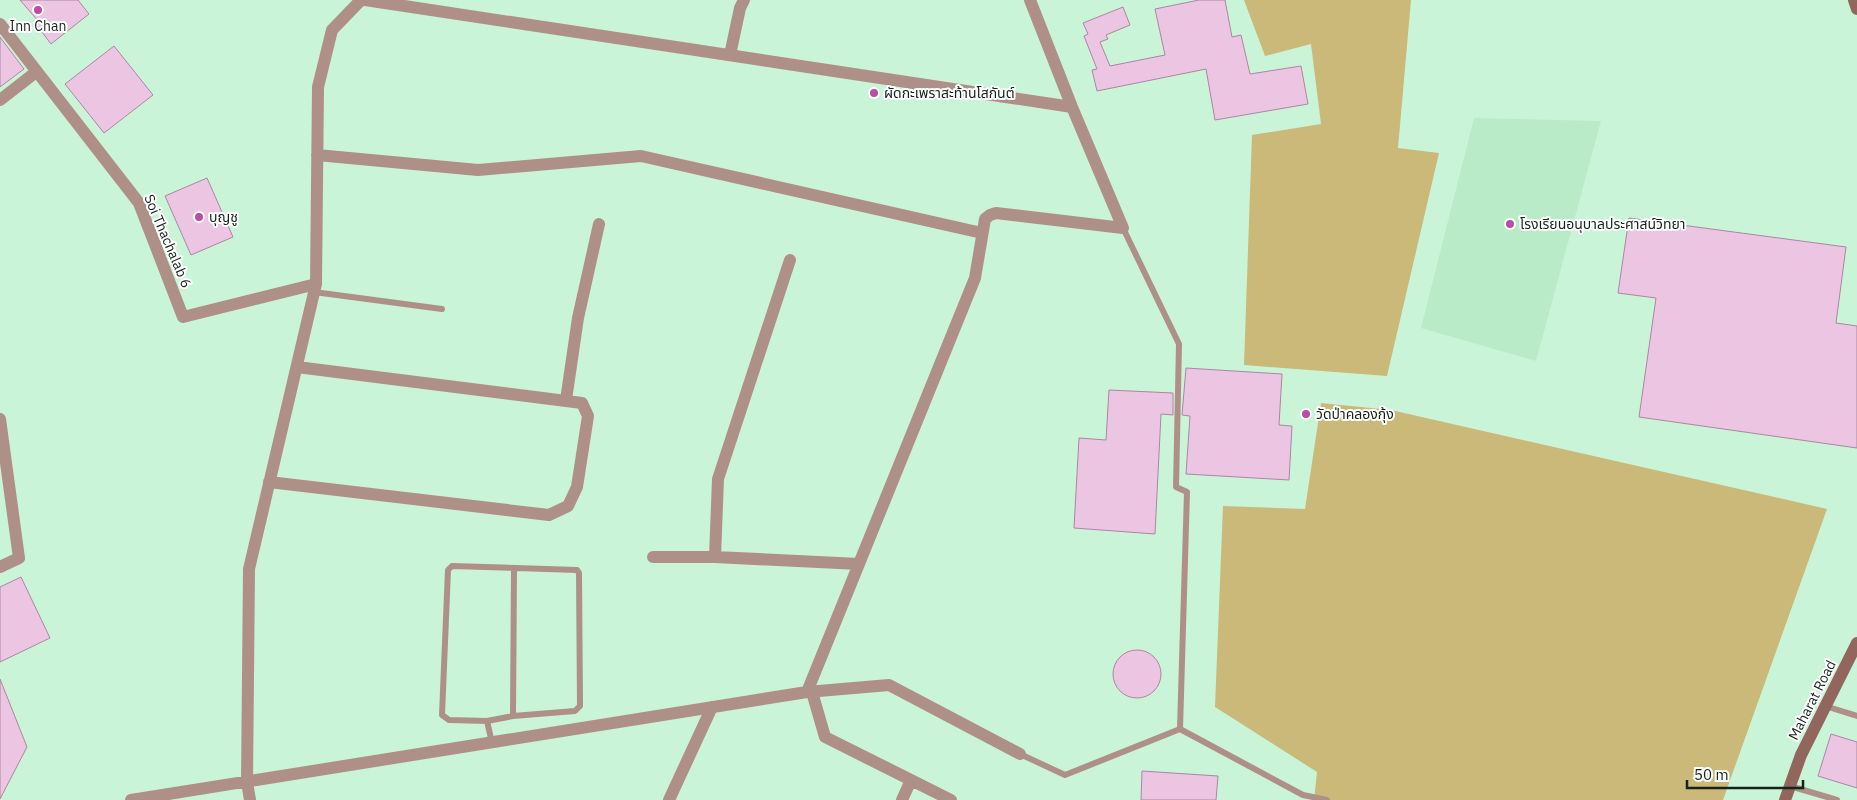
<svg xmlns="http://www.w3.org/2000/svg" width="1857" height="800" font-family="'IBM Plex Sans','Noto Sans Thai',sans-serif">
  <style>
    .built { fill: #baebc9 }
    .forest { fill: #cab979 }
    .building { fill: #ecc5e3; stroke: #ab86a3 }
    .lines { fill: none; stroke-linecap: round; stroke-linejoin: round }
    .lane { stroke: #ae9089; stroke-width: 6 }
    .street { stroke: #ae9089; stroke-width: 12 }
    .secondary { stroke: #91665c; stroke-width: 12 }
    .poi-dot { fill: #bb4ca9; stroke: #fff; stroke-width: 2 }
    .labels { text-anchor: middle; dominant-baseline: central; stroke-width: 4; stroke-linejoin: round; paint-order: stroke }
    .poi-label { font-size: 14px; fill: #15241a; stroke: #fff; text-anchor: start }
    .street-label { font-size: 14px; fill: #15241a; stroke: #fff }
  </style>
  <rect width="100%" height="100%" fill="#caf4d7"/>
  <path class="built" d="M1474 118 1601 121 1536 361 1421 328Z"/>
  <path class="forest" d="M1244 0H1411L1398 148 1439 153 1387 376 1244 365 1252 135 1321 124 1311 44 1265 56Z
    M1321 403 1391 410 1827 509 1723 800H1314L1317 772 1215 707 1223 506 1305 509Z"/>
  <path class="building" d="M20 0H78L89 14 51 44 36 24 39 22Z
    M1199 0H1225L1232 37 1241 35 1250 74 1301 66 1308 104 1215 120 1206 69 1097 91 1092 70 1097 69 1084 36 1088 34 1083 23 1123 7 1130 25 1106 35 1108 39 1100 42 1110 66 1165 55 1155 9Z
    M0 37 24 69 0 87Z
    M114 46 153 95 104 133 65 84Z
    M207 178 233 237 191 255 165 196Z
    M1629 218 1846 247 1836 323 1857 326V448L1639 417 1656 298 1618 293Z
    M1186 368 1282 374 1279 425 1292 426 1289 480 1186 474 1190 416 1182 415Z
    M1109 390 1173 393V415L1161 414 1155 534 1074 528 1079 438 1106 440Z
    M21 577 50 638 0 662V587Z
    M1113 674a24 24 0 1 1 48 0a24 24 0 1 1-48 0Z
    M0 679 27 747 0 799Z
    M1831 734 1857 742V788L1818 776Z
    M1142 771 1218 776 1216 800H1141Z"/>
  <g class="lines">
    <path class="lane" d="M314 292 442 309
      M1825 706 1857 716
      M487 721 513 716 514 568
      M1180 729 1303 795 1327 800
      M492 743 487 721 449 720 442 715 448 570 452 566 577 570 579 573 580 706 575 711 513 716
      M1020 754 1065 775 1180 729 1187 492 1176 487 1179 344 1123 228
      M1790 786 1837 800"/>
    <path class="street" d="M365 0 1072 107
      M0 24 139 203 183 317 316 284
      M730 55 740 8 744 0
      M0 100 36 72
      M317 155 478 170 641 156 982 233
      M566 400 578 318 599 224
      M0 419 19 558 0 567
      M269 482 549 515 568 506 577 487 588 416 582 403 297 367
      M653 557H715L859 564
      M715 557 718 479 790 260
      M807 692 889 685 1020 754
      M812 692 825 737 951 800
      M131 800 807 692 975 278 985 219 990 215 996 213 1123 228 1072 107 1030 0
      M250 800 247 782 249 569 316 284 318 87 332 30 361 0
      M669 800 712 707
      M902 800 911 780"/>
    <path class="secondary" d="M1854 0 1857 9
      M1785 800 1801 755 1857 643"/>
  </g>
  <g class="poi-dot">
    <circle cx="38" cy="10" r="5"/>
    <circle cx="874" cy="93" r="5"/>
    <circle cx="199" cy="217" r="5"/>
    <circle cx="1510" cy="224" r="5"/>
    <circle cx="1306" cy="414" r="5"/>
  </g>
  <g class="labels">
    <g class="poi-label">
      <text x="38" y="26" text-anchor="middle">Inn Chan</text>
      <text x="884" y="93">ผัดกะเพราสะท้านโสกันต์</text>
      <text x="209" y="217">บุญชู</text>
      <text x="1520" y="224">โรงเรียนอนุบาลประศาสน์วิทยา</text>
      <text x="1316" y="414">วัดป่าคลองกุ้ง</text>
    </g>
    <g class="street-label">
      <text transform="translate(168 241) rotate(67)">Soi Thachalab 6</text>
      <text transform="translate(1812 700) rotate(-63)">Maharat Road</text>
    </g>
  </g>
  <path d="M1687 780v8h116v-8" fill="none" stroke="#15241a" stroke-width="2.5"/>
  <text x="1694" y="780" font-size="15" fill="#15241a" stroke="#ffffff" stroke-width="4" paint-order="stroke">50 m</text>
</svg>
